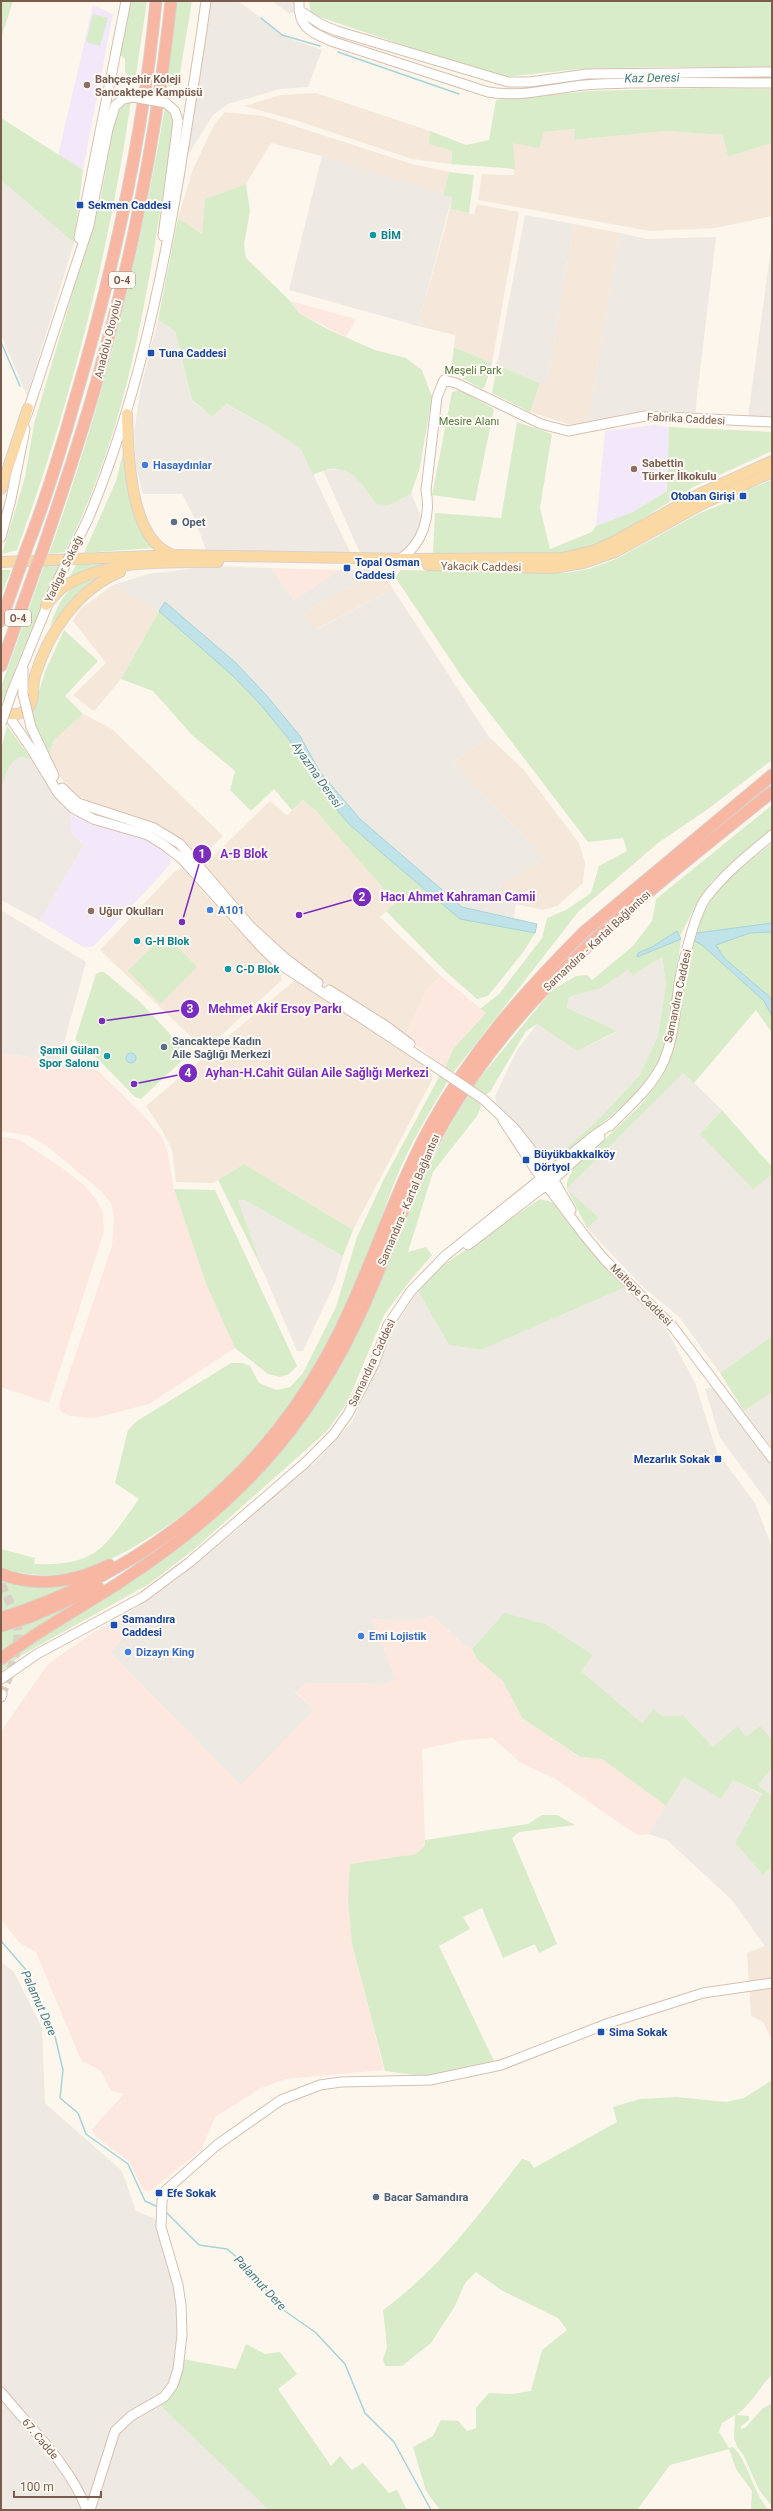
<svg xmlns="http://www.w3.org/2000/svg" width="773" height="2511" font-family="Roboto,sans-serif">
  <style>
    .residential { fill: #f5e8da }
    .commercial { fill: #fde8e0 }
    .industrial { fill: #efe9e4 }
    .education { fill: #f3e8fa }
    .green { fill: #d8ecc9 }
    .water { fill: #bfe3e8; stroke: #a5d3da }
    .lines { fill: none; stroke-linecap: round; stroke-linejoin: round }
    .stream { stroke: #a5d3da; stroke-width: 1.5 }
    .secondary-tunnel { stroke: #dcd0c4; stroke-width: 9; stroke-dasharray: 9 4.5; stroke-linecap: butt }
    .secondary-casing { stroke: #d6c0b0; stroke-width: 11 }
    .primary-casing { stroke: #dad1cd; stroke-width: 12 }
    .highway-casing { stroke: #dad1cd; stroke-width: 13 }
    .secondary { stroke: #fff; stroke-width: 9 }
    .primary { stroke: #fbd9a5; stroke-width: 10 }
    .highway { stroke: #f7b7a3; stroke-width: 11 }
    .secondary-bridge-casing { stroke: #d6c0b0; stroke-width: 11; stroke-linecap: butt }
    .highway-bridge-casing { stroke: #dad1cd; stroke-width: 13; stroke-linecap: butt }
    .secondary-bridge { stroke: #fff; stroke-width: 9 }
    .highway-bridge { stroke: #f7b7a3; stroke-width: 11 }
    .education-dot { fill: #8d6e63; stroke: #fffaf3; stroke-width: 1.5 }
    .transit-dot { fill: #1a4fb4; stroke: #fffaf3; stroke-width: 1.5 }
    .culture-dot { fill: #0f9aa8; stroke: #fffaf3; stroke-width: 1.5 }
    .shop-dot { fill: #3f7fe0; stroke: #fffaf3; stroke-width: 1.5 }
    .service-dot { fill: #5c6f8a; stroke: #fffaf3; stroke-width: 1.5 }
    .labels { text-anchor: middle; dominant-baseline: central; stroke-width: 4; stroke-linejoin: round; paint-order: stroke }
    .shield { fill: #fffaf3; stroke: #a28b7f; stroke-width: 1 }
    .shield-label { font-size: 10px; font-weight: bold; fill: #7a5c4d }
    .education-label { font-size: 11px; font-weight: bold; fill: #785e54; stroke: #fffaf3; text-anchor: start }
    .transit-label { font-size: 11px; font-weight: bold; fill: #164399; stroke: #fffaf3; text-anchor: start }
    .culture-label { font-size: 11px; font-weight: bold; fill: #0d838f; stroke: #fffaf3; text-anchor: start }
    .street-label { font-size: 11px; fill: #7a5c4d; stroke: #fffaf3 }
    .park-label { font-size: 11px; fill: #537a41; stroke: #fffaf3 }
    .shop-label { font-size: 11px; font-weight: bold; fill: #366cbe; stroke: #fffaf3; text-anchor: start }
    .service-label { font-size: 11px; font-weight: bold; fill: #4e5e75; stroke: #fffaf3; text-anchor: start }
    .water-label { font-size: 12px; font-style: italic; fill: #437c86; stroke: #fffaf3 }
    .leader { fill: none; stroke: #7b2cbf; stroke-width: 1.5 }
    .callout-dot { fill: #7b2cbf; stroke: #fffaf3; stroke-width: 1.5 }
    .mark-label { font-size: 12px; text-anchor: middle; font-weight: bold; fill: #fff }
    .callout-label { font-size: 12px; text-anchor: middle; font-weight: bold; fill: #7b2cbf; stroke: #fffaf3; stroke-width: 4; stroke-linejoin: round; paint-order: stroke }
  </style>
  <rect width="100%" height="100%" fill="#fdf6ec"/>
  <path class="residential" d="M316 93 430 131V144L452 151 451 164 412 159 298 121 244 106 281 95Z
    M225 112 264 116 412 164 449 172 443 195 322 156 271 143 246 184 205 199 202 234 178 218 193 169 214 125Z
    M576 129 575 140 666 131 723 135 728 157 772 143V216L715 228 650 231 478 200 482 174 514 175 512 143 543 132Z
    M477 204 519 212 492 363 454 347 455 335 418 326 450 209 474 214Z
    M574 224 620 233 588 422 574 426 530 412 540 383H547Z
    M382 569 393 589 315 630 303 613Z
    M113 585 159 611 121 679 95 710H92L73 695 106 663 73 621 80 609Z
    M83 714 112 729 223 836 197 861 181 842 84 803 63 781 48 757 54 740Z
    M489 737 523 769 579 843 585 863 583 883 557 906 543 910 516 904 499 886 544 858 453 762Z
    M303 800 315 810 396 903 380 917 441 976 428 988 405 1036 306 971 255 929 202 867 270 801 287 815Z
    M182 868 231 923 282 973 281 981 205 1050 100 950 174 872Z
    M295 980 431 1070 432 1080 353 1230 244 1164 213 1183 176 1182 172 1150 162 1130 146 1106Z
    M765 1946 772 1956V2040L763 2022 751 2016 747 1953Z"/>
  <path class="commercial" d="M290 301 356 319 346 337 299 313Z
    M271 568 339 570 294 600Z
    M441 976 486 1013 453 1049 445 1068 405 1036 428 988Z
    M1 1053 59 1061 97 1070 148 1120 161 1136 167 1149 174 1189 235 1348 149 1404 94 1418 71 1416 61 1412 59 1405 61 1398 112 1246 114 1218 111 1203 100 1190 48 1147 30 1136 1 1131Z
    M1 1137 18 1139 65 1170 84 1185 96 1199 103 1213 104 1231 49 1403 1 1387Z
    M433 1616 463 1644 472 1649 477 1659 503 1681 522 1718 579 1757 602 1759 666 1806 648 1834 637 1835 554 1778 521 1763 493 1738 464 1740 422 1749 425 1844 416 1854 351 1864 352 1944 384 2070 286 2079 261 2088 215 2117 201 2150 150 2191 143 2190 130 2162 95 2136 92 2129 124 2094 111 2091 101 2071 81 2060 36 1952 20 1943 1 1920V1734L4 1727 48 1664 94 1632 116 1621 129 1634 110 1652 314 1710 295 1691 307 1683 385 1684 371 1619 410 1621Z"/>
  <path class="industrial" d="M209 1H238L288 38 322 50 308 87 280 89 228 104 213 115 188 155Z
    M272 1H295L294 11 290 14Z
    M322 156 452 197 418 326 289 290Z
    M1 180 74 243 27 396 1 334Z
    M525 215 574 224 547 383H540L497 365Z
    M620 233 647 239 716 237 695 413 648 410 588 422Z
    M772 240V417H748Z
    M158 320 175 331 192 401 212 417 225 404 270 428 301 449 351 554 207 552 192 513 182 494H143L136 466 134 432 141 387Z
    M343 469 357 477 365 487 389 505 411 494 421 516 417 538 406 550 394 555 360 553 323 470Z
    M212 566 271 568 294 600 339 570 382 569 303 613 316 630 393 589 489 737 453 762 544 858 499 886 516 904 514 918 462 907 360 819 320 772 300 736 267 696 236 663 165 602 159 611 113 585 148 574Z
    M24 757 33 761 54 795 70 812 72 833 84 845 40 921 1 900V790L10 763 14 759Z
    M1 910 86 962 59 1061 1 1053Z
    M662 957 666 984 658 1036 640 1075 600 1118 554 1159 545 1158 497 1106 495 1096 517 1050 537 1024 577 1051 617 1032 567 1008 569 997 601 988 628 970 633 975Z
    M683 1072 722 1110 700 1134 772 1178V1336L720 1373 679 1317 641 1285 587 1228 598 1218 567 1189Z
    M238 1200H245L343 1256 335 1283 303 1351H297L263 1271Z
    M628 1286 668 1332 695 1383 717 1452 755 1503 772 1547V1740L760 1727 746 1737 713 1747 684 1716H661L642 1723 581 1671 593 1655 504 1613 472 1649 463 1644 433 1616 410 1621 371 1619 396 1679 385 1684 307 1683 295 1692 314 1710 241 1785 110 1652 128 1634 116 1621 175 1581 243 1525 294 1472 313 1465 352 1422 393 1329 418 1291 449 1345 481 1350Z
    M715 1386 772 1461V1508L720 1438 705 1389Z
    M772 1392V1448L744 1411Z
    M772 1768V1796L758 1785Z
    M684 1777 721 1799 733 1780 762 1795 735 1843 763 1875 772 1867V1956L732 1900 667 1840 648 1834Z
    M1 1962 14 1972 42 2028 45 2103 122 2171 136 2211 158 2220 177 2290 180 2372 160 2405 271 2510H1Z"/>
  <path class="education" d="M93 5 113 14 83 170 58 156Z
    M654 425 669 427 667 491 633 512 596 526 605 431Z
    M70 812 83 819 148 840 165 851 171 859 170 864 158 878 94 946 89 947 85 948 40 921 84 845 72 833Z"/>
  <path class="green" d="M1 1H13L1 38Z
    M126 1H147L135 82 125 72V59L118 53Z
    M177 1H192L179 79 171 86 165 87Z
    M309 1H772V67H655L580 69 503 77 477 70 311 14Z
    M93 14 108 18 100 46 86 42Z
    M704 88 772 89V143L728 157 723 135 666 131 574 140 575 129 543 132 540 148 513 143 515 169 451 164 452 151 429 144 430 131 466 145 489 140 496 100 590 91Z
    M131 101C109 254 70 405 17 550L2 554 25 477 34 424 101 197 115 118 120 106Z
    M165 107 172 116 174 124C150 272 134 416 65 552L49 554C101 408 139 260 165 107Z
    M1 118 83 170 74 243 1 180Z
    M449 172 474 175 469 213 450 209 452 197 443 195Z
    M246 184 250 211 244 244 246 258 290 301 299 313 327 329 375 350 406 358 422 370 432 397 420 467 411 494 389 505 376 504C359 478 346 458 313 475L301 449 270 428 226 404 212 417 192 400 175 331 158 320 178 218 202 234 205 199Z
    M454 347 492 363 485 386 482 389 451 372Z
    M497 365 540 383 530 412 492 393Z
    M460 390 494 409 475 501 432 495 452 392Z
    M517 422 552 434 540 508 550 549 592 532 596 526 633 512 667 491 669 427 772 432V451L693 487 615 536 586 549 560 555H433L435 513 501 518Z
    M123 453C128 486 136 520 153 548L84 553 116 481Z
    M772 480V760L708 809 658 843 578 912 453 1073 445 1068 453 1049 486 1013 480 1009 499 994 542 938 547 918 566 910 591 893 599 866 627 851 623 838 588 842 462 677 395 577 401 570 566 573 589 569 616 559 700 513 742 496 747 490Z
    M108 560H123L66 583 76 565Z
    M60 565 18 662 3 703 1 687 44 566Z
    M113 569 77 595 50 626C64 586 75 584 113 569Z
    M1 570H11L1 596Z
    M159 611 233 676 260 704 288 738 322 792 348 823 384 855 460 919 535 933 524 951 488 996 477 999 445 971 386 911 396 903 315 810 303 800 292 810 274 789 251 811 230 790 235 771 192 735 153 691 121 679Z
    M64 630 98 661 65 696 83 714 54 740 48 757 30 710 36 701 45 672Z
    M7 726 33 761C11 747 6 775 1 790V749Z
    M772 805V830L712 881 697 903 680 936 677 931 652 947 638 953 637 957 681 939 669 1036 659 1061 640 1092 557 1160 554 1159 600 1118 640 1075 658 1036 666 984 662 957 633 975 628 970 601 988 569 997 567 1008 617 1031 577 1051 537 1024 526 1031 490 1092 485 1095 473 1086 552 990 576 976 587 975 592 980 633 946 652 921 656 899Z
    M772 843V923L697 933C707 891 740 869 772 843Z
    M772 932V1001L724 958 715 945 750 933Z
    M165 934 197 967 160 1004 128 971Z
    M691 939 702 945 764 1001 772 1016V1033L756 1010 694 1083 683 1073 567 1189 599 1218 587 1228 567 1189V1182L573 1169 640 1106 661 1078 675 1044Z
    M100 972H104L140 1002 187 1052V1056L141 1099 135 1097 93 1054 75 1040 96 974Z
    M440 1075 448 1081C428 1114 407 1149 393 1186 376 1234 355 1289 331 1337 290 1417 224 1493 147 1539 94 1571 63 1584 1 1569V1549L35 1558 34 1564C99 1566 104 1547 139 1499L115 1483 128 1430 137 1421 231 1363H243L250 1366 259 1383 276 1390 290 1387 303 1373 336 1307 357 1237 383 1181Z
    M468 1094 480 1102 481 1107 477 1116 433 1172 408 1252 426 1247 432 1255 409 1282 384 1315 347 1403 327 1431 192 1551 149 1584 20 1656 1 1672V1663L190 1538 241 1494 275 1458 300 1428 334 1376 368 1309 414 1197 445 1134Z
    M722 1110 772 1167V1178L770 1176 753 1189 700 1134Z
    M244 1164 353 1230 343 1256 245 1200H238L263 1271 218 1180Z
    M174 1189 215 1190 297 1366 289 1374 280 1377 268 1374 235 1348 207 1286Z
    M540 1199 556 1203 579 1237 628 1286 481 1350 449 1345 418 1291 436 1270Z
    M772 1336V1392L744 1411 720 1373Z
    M1 1580 26 1585 78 1581 42 1598 1 1613Z
    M63 1609 65 1610 1 1653V1631L42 1618Z
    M504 1613 545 1624 593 1655 581 1671 642 1723 654 1709 661 1716H684L713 1747 738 1726 746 1737 760 1726 772 1740V1768L758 1785 772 1796V1867L763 1875 735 1843 762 1794 733 1780 721 1799 684 1777 666 1806 602 1759 580 1757 522 1718 503 1681 477 1659 472 1649Z
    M542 1815H557L575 1825 519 1832 512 1838 557 1944 539 1953 535 1944 503 1958 482 1908 463 1917 470 1929 439 1946 495 2063 429 2077 385 2071 352 1944 348 1899 350 1864 416 1854 425 1845V1840L528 1824Z
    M772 2080V2375C759 2387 751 2405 736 2415L749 2416V2420L741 2426V2429L745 2428 762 2409 772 2403V2507L758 2488 744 2456 738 2448 734 2439 735 2415 722 2423 719 2432 729 2448 733 2447C750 2464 752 2492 769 2510H751L752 2491 736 2469 729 2449 670 2465 637 2510H440L426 2491 413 2447 433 2436 441 2420 458 2421 467 2431 476 2428V2408L489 2393 512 2394 531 2391 542 2350 567 2330 558 2318 501 2290 476 2272 465 2283 455 2306 431 2343 402 2366H385L383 2359 387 2347 383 2310C440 2269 480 2213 522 2159L529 2161 534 2168 617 2122 613 2107 640 2099 677 2097 726 2102 744 2098Z
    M246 2344 265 2354 280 2352 297 2374 278 2389 331 2466 340 2456 352 2470 363 2463 389 2493 397 2490 407 2510H269L160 2405 177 2388 183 2359 236 2369Z"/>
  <path class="water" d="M165 602 236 663 267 696 300 736 320 772 360 819 462 907 537 924 535 933 460 919 384 855 348 823 322 792 288 738 260 704 233 676 159 611Z
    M772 923V932L750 933 716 945 724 958 771 998 772 1016 764 1001 702 945 691 939 697 933Z
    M677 931 681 939 637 957 638 953 652 947Z
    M126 1058a5 5 0 1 1 10 0a5 5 0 1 1-10 0Z"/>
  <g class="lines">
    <path class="stream" d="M261 18 282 35 320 46
      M338 52 459 94
      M724 77H772
      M532 87 626 78
      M1 342 20 386
      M1 1941 27 1971 54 2032 63 2070 60 2098 78 2113 86 2134 128 2164 145 2201 158 2207
      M165 2211 199 2245 227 2249 244 2263 279 2307 315 2332 345 2364 365 2413 394 2442 431 2510"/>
    <path class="secondary-tunnel" d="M1 1584C8 1598 17 1616 18 1631 19 1652 9 1675 2 1694"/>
    <defs>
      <path id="secondary" d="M299 1C298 27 309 31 331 41L488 92C522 98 552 88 585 85 647 81 710 83 772 83
        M299 10 322 25 337 31 508 82H530L587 74 772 72
        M163 236 178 121 175 111 166 103
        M79 238 126 1
        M444 380 456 383 541 424 568 431 645 416 772 422
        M27 414 89 225 108 129 115 106 123 99 133 97
        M88 519C134 409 159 294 179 177 188 119 198 60 206 1
        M1 537 11 499 25 429
        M400 559C423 544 431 516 426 490L437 397 444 380
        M12 692 56 584
        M23 694V669
        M8 715 32 750 58 793 73 808 93 819 148 835 164 845 182 859 263 949 278 963 443 1072
        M31 727 54 776
        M62 788 78 803 154 828 180 844 250 926 285 958 318 983
        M329 990 386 1026 410 1044
        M483 1099 514 1128 549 1172 571 1210
        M503 1120 541 1178 585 1236 604 1259 673 1327 772 1458
        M610 1126C629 1106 648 1091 661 1067 675 1040 675 1007 680 978 684 959 695 913 706 898 724 874 749 854 772 835
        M468 1245 554 1179 600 1137
        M1 1679 37 1654 143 1597 190 1562 305 1463 333 1435 348 1414 374 1364 388 1325 411 1291 445 1256 595 1135 614 1122
        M1 1697 2 1694
        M1 2392C31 2429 70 2465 87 2510
        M90 2510 115 2431 131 2416 164 2397 173 2385 178 2369 182 2335 181 2305 178 2285 161 2227 162 2201 166 2190 217 2145 281 2100 320 2085 341 2082 430 2080 501 2065 609 2023 703 1993 772 1983"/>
      <path id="primary" d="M127 414C128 451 129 538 171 554
        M1 489 28 408
        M1 562 177 555 406 559 562 558 596 550 615 541 699 494 772 461
        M428 565 553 568 583 563 615 552 702 504 772 472
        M46 605C52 599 58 590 65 586 108 559 169 562 218 562
        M1 710C10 716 20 716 28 708 35 700 32 685 35 676 48 633 77 590 120 572"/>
      <path id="highway" d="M26 550C45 502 60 453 74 403 113 273 143 137 156 1
        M42 552C63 489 85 427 102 362 135 244 158 123 171 1
        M1 621 19 570
        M1 666 35 570
        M1 1574C37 1588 75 1582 109 1565
        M1 1618C136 1576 256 1483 325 1359 367 1284 390 1200 431 1125 471 1052 525 991 584 932L772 775
        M1 1626 30 1617 98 1587
        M1 1659C41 1628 85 1606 126 1578 182 1541 235 1498 278 1446 319 1397 350 1341 374 1282 397 1227 416 1170 446 1119 522 985 654 887 772 792"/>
    </defs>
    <use href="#secondary" class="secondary-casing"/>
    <use href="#primary" class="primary-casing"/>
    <use href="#highway" class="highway-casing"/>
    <use href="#secondary" class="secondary"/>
    <use href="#primary" class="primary"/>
    <use href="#highway" class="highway"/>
    <defs>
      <path id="secondary-bridge" d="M133 97 166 103
        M56 584 88 519
        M23 694 31 727
        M1 724 12 692
        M443 1072 483 1099"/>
      <path id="highway-bridge" d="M19 570 26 550
        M35 570 42 552"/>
    </defs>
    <use href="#secondary-bridge" class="secondary-bridge-casing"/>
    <use href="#highway-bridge" class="highway-bridge-casing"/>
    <use href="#secondary-bridge" class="secondary-bridge"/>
    <use href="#highway-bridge" class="highway-bridge"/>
  </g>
  <g class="education-dot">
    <circle cx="87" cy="85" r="4"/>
    <circle cx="634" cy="469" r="4"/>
    <circle cx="91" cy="911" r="4"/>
  </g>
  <g class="transit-dot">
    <rect x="76" y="201" width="8" height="8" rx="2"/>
    <rect x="147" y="349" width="8" height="8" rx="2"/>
    <rect x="739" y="492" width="8" height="8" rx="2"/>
    <rect x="343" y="564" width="8" height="8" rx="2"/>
    <rect x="522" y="1156" width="8" height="8" rx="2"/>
    <rect x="714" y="1455" width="8" height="8" rx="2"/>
    <rect x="110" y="1621" width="8" height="8" rx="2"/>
    <rect x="597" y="2028" width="8" height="8" rx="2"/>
    <rect x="155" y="2189" width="8" height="8" rx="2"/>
  </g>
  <g class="culture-dot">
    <circle cx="373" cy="235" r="4"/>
    <circle cx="137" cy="941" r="4"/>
    <circle cx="228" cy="969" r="4"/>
    <circle cx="107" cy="1056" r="4"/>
  </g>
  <g class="shop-dot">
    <circle cx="145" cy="465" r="4"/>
    <circle cx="210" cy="910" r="4"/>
    <circle cx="361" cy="1636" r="4"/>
    <circle cx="128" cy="1652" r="4"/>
  </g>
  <g class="service-dot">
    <circle cx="174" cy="522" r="4"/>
    <circle cx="164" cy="1047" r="4"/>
    <circle cx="376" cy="2197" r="4"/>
  </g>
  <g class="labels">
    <g class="shield">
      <rect x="109" y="272" width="26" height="16" rx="3"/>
      <rect x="5" y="610" width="26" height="16" rx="3"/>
    </g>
    <g class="shield-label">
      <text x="122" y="280">O-4</text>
      <text x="18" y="618">O-4</text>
    </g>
    <g class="education-label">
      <text x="95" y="79">Bahçeşehir Koleji<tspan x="95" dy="13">Sancaktepe Kampüsü</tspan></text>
      <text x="642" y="463">Sabettin<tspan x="642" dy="13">Türker İlkokulu</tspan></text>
      <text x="99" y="911">Uğur Okulları</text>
    </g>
    <g class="transit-label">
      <text x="88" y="205">Sekmen Caddesi</text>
      <text x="159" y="353">Tuna Caddesi</text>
      <text x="735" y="496" text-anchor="end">Otoban Girişi</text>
      <text x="355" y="562">Topal Osman<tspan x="355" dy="13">Caddesi</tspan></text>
      <text x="534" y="1154">Büyükbakkalköy<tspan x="534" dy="13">Dörtyol</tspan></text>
      <text x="710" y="1459" text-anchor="end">Mezarlık Sokak</text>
      <text x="122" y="1619">Samandıra<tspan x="122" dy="13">Caddesi</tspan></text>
      <text x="609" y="2032">Sima Sokak</text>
      <text x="167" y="2193">Efe Sokak</text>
    </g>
    <g class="culture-label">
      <text x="381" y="235">BİM</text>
      <text x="145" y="941">G-H Blok</text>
      <text x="236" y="969">C-D Blok</text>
      <text x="99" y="1050" text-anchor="end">Şamil Gülan<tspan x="99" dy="13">Spor Salonu</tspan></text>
    </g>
    <g class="street-label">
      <text transform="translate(108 339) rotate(-76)">Anadolu Otoyolu</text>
      <text transform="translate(686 419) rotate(3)">Fabrika Caddesi</text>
      <text transform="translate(481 567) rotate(1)">Yakacık Caddesi</text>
      <text transform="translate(64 569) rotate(-64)">Yadigar Sokağı</text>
      <text transform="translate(597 941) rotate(-43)">Samandıra - Kartal Bağlantısı</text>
      <text transform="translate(678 996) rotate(-78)">Samandıra Caddesi</text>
      <text transform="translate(409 1200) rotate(-67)">Samandıra - Kartal Bağlantısı</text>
      <text transform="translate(641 1295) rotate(45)">Maltepe Caddesi</text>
      <text transform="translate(372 1363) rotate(-65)">Samandıra Caddesi</text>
      <text transform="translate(40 2439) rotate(50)">67. Cadde</text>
    </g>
    <g class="park-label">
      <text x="473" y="370">Meşeli Park</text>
      <text x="469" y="421">Mesire Alanı</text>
    </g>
    <g class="shop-label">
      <text x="153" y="465">Hasaydınlar</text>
      <text x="218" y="910">A101</text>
      <text x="369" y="1636">Emi Lojistik</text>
      <text x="136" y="1652">Dizayn King</text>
    </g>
    <g class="service-label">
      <text x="182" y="522">Opet</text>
      <text x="172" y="1041">Sancaktepe Kadın<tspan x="172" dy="13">Aile Sağlığı Merkezi</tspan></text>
      <text x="384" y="2197">Bacar Samandıra</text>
    </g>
    <g class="water-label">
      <text transform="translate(652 78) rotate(-1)">Kaz Deresi</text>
      <text transform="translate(317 775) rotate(55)">Ayazma Deresi</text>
      <text transform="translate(39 2003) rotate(66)">Palamut Dere</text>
      <text transform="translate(260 2283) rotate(47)">Palamut Dere</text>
    </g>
  </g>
  <path class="leader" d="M182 922L202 854M299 915L362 897M102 1021L190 1009M134 1084L188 1073"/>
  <g class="callout-dot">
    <circle cx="182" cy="922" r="4"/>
    <circle cx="299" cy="915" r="4"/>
    <circle cx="102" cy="1021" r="4"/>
    <circle cx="134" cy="1084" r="4"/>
    <circle cx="202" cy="854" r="10"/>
    <circle cx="362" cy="897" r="10"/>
    <circle cx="190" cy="1009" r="10"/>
    <circle cx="188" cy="1073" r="10"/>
  </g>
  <g class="mark-label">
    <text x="202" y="858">1</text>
    <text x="362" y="901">2</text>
    <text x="190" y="1013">3</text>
    <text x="188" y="1077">4</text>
  </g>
  <g class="callout-label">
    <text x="244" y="858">A-B Blok</text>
    <text x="458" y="901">Hacı Ahmet Kahraman Camii</text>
    <text x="275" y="1013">Mehmet Akif Ersoy Parkı</text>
    <text x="317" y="1077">Ayhan-H.Cahit Gülan Aile Sağlığı Merkezi</text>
  </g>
  <rect width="773" height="2511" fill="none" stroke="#7a5c4d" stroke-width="4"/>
  <path d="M14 2491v6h87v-6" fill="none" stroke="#7a5c4d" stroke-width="2"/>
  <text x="20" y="2491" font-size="12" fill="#7a5c4d" stroke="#fffaf3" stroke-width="3" paint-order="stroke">100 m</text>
</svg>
